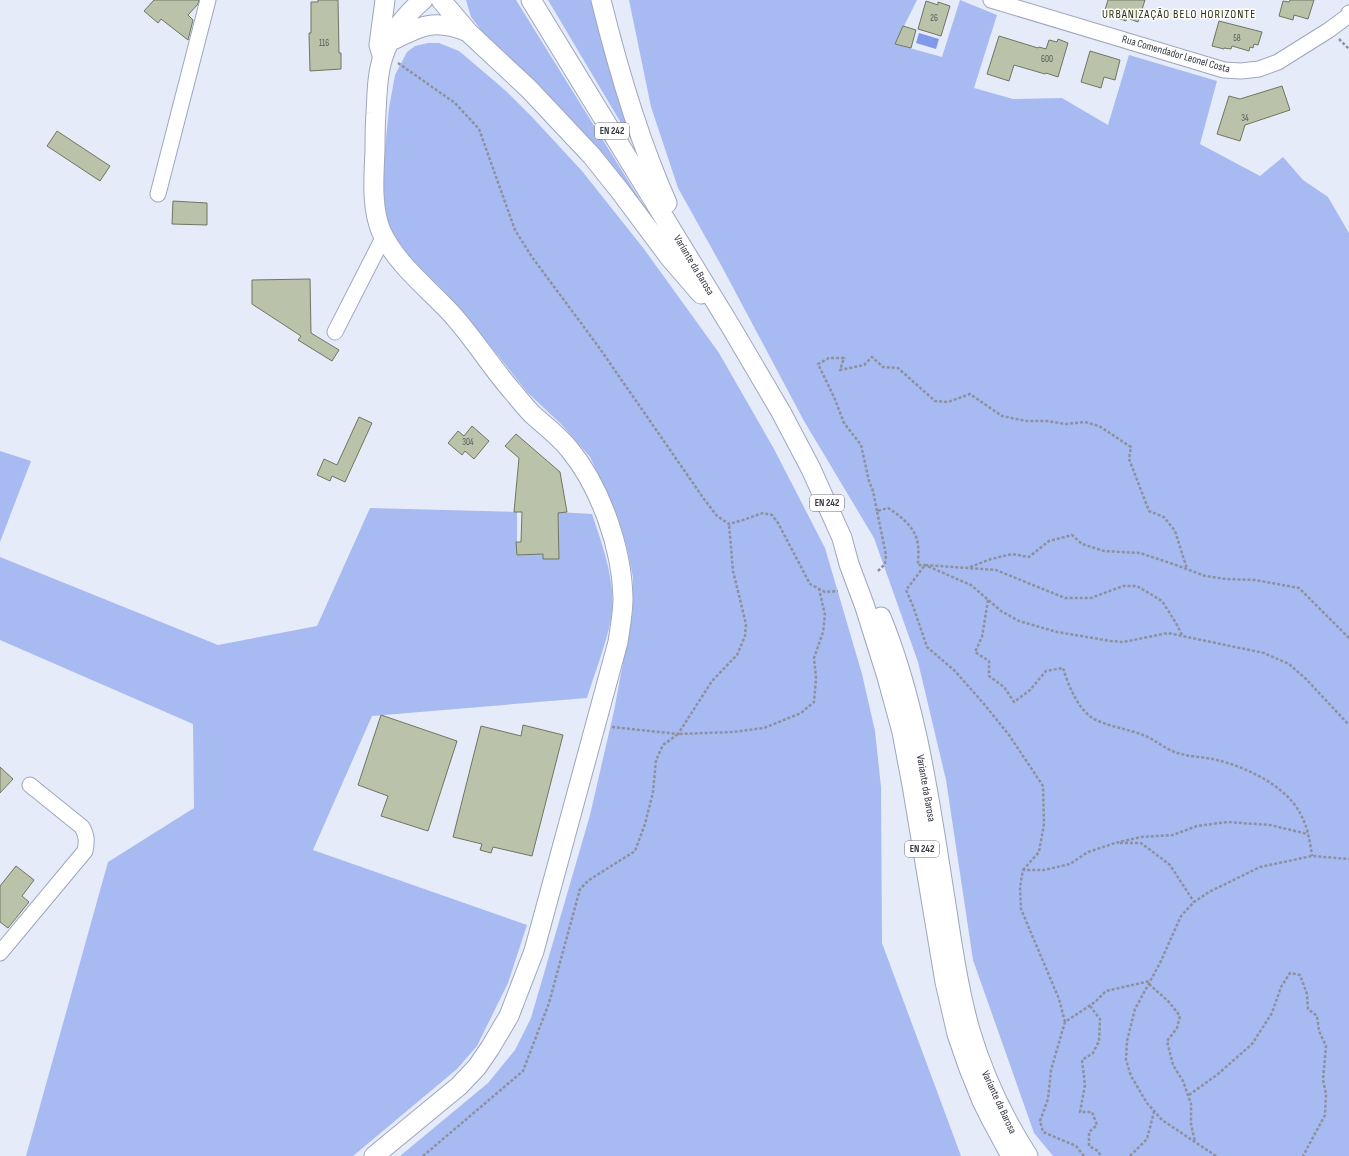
<svg xmlns="http://www.w3.org/2000/svg" width="1349" height="1156" font-family="'Sofia Sans Condensed',sans-serif">
  <style>
    .green { fill: #a8baf2 }
    .water { fill: #8199e9 }
    .building { fill: #bac3aa; stroke: #6e7660 }
    .lines { fill: none; stroke-linecap: round; stroke-linejoin: round }
    .minor-casing { stroke: #9ea6bd; stroke-width: 17 }
    .major-casing { stroke: #9ea6bd; stroke-width: 21 }
    .path { stroke: #8d919d; stroke-width: 2.5; stroke-dasharray: 3 2; stroke-linecap: butt }
    .minor { stroke: #fff; stroke-width: 15 }
    .major { stroke: #fff; stroke-width: 19 }
    .labels { text-anchor: middle; dominant-baseline: central; stroke-width: 3; stroke-linejoin: round; paint-order: stroke }
    .number-label { font-size: 9px; fill: #565a5b }
    .shield { fill: #fff; stroke: #71737a; stroke-width: 1 }
    .shield-label { font-size: 10px; font-weight: bold; fill: #343741 }
    .street-label { font-size: 11px; fill: #343741; stroke: #fff }
    .neighbourhood-label { font-size: 12px; letter-spacing: 1px; fill: #242e08; stroke: #fff }
  </style>
  <rect width="100%" height="100%" fill="#e6ebfa"/>
  <path class="green" d="M466 0H516L647 211 644 215 485 35 471 17Z
    M548 0H595L640 155Z
    M629 0H917L895 44 942 57 960 0 997 15 974 88 1013 99 1062 98 1108 125 1129 55 1217 81 1200 144 1260 176 1283 157 1303 180 1328 197 1349 233V1156H1053L1034 1133 973 960 946 780 918 662 874 538 804 421 721 265 678 188 651 107Z
    M428 43H439L459 51 485 73 506 91 533 118 582 171 644 249 719 353 774 449 825 548 862 674 875 731 881 787 882 943 961 1156H400L488 1083 515 1050 531 1018 590 815 614 711 633 609V578L627 547 618 517 590 457 562 425 527 392 488 343 445 292 410 258 392 235 386 217 384 202 383 168 389 108 395 75 407 52 415 46Z
    M0 451 31 461 0 542Z
    M370 508 517 512V555L543 554V559H559L558 512 592 514C603 547 617 584 611 619 606 645 595 672 587 698L372 716 313 850 527 925 508 983 477 1046 457 1069 353 1156H26L108 862 194 808 193 724 0 640V557L218 645 317 626Z"/>
  <path class="water" d="M919 33 939 39 936 49 916 43Z"/>
  <path class="building" d="M154 0H199L198 4 188 15 193 20 188 40 161 19 158 23 144 11Z
    M318 0H338L339 53H341V69L310 71 309 33H311V2H318Z
    M1108 0H1145L1138 22 1127 18 1126 21 1104 13Z
    M1290 0H1314L1308 19 1294 15 1293 20 1279 16 1283 1 1289 2Z
    M926 1 938 5V2L950 6 941 36 918 29Z
    M1219 21 1262 32 1258 45 1254 44 1253 48 1250 47 1249 51 1232 46 1231 49 1224 48V49L1212 46Z
    M903 26 916 30 911 48 895 44Z
    M999 36 1038 48 1039 47 1046 49 1049 40 1057 42 1058 39 1068 43 1058 77 1046 73 1045 74 1014 65 1009 81 987 74Z
    M1090 51 1120 60 1115 80 1104 77 1101 88 1081 82Z
    M1282 86 1290 110 1245 125 1240 141 1217 134 1229 96 1240 99Z
    M57 131 110 166 100 181 47 146Z
    M173 201 207 203V225L172 224Z
    M310 279 311 333 339 350 332 361 298 340 301 336 252 304V280Z
    M359 417 372 423 345 482 332 476 330 481 317 475 324 459 337 465Z
    M472 426 489 441 474 459 465 451 462 455 448 443 458 431 464 436Z
    M516 434 560 472 567 512 558 513 559 559H543V554L517 555 516 542H521L522 512H514L519 458 505 446Z
    M381 715 457 741 428 831 381 816 388 796 358 785Z
    M523 725 563 735 532 856 493 847 491 853 480 850 482 844 453 837 481 726 521 736Z
    M0 767 13 779 0 793Z
    M16 866 34 880 22 896 29 902 8 928 0 922V886Z"/>
  <g class="lines">
    <defs>
      <path id="minor" d="M991 0 1224 70 1241 71 1259 69 1278 62 1329 30 1348 16 1349 13
        M158 194 208 0
        M335 332 384 236
        M0 953 85 851C87 841 87 836 82 827L30 785"/>
      <path id="major" d="M441 0 468 32 529 89 592 156 620 191 670 258 701 294
        M531 0 731 327 781 412 811 469 842 538 849 564 865 607 887 677 902 732 912 785 945 982 957 1034 968 1066 982 1101 991 1119 1011 1156
        M601 0C618 69 638 138 667 203
        M389 42C420 26 434 18 468 32
        M382 55 379 45 385 0
        M881 617C919 710 931 812 947 911 953 951 959 991 970 1030 983 1074 1003 1117 1028 1156
        M374 1156 459 1086 477 1067 490 1048 509 1016 534 951 618 642C620 628 623 613 623 598 622 549 601 488 570 450 559 436 545 426 532 414 525 407 519 399 513 392 490 366 472 335 448 310 425 286 395 262 381 231 371 206 374 176 375 150 375 137 375 125 376 113 377 95 377 74 383 57 390 35 405 15 423 0"/>
    </defs>
    <use href="#minor" class="minor-casing"/>
    <use href="#major" class="major-casing"/>
    <path class="path" d="M1339 39 1349 49
      M398 63 455 103 479 129 515 230 532 257 598 346 704 499 717 516 729 524 743 520 763 513 772 515 778 523 810 584 825 592 838 591
      M877 511 873 491 869 481 861 445 844 423 834 397 818 364 829 358H844L840 370 864 365 872 357 883 367 898 368 935 401 948 402 970 394 1002 416 1026 421H1046L1066 424 1085 422 1099 426 1131 447 1129 459 1149 511 1164 517 1175 531 1187 569
      M970 567 991 559 1012 554 1029 557 1049 541 1072 535 1082 544 1104 551 1140 553 1176 565 1205 576 1226 579 1255 580 1299 588 1349 638
      M878 571 885 564 886 555 877 511 888 508C902 517 916 528 918 545 919 552 918 559 918 565H925L971 585 1001 611 1019 621 1057 632 1111 641 1123 642 1168 633 1264 653 1289 664 1306 679 1349 725
      M988 600 982 637 975 652 989 661V676L1004 687 1014 702 1030 690 1046 671 1063 668C1068 685 1079 712 1096 720 1111 727 1128 729 1143 735 1156 740 1167 751 1181 754 1192 757 1205 757 1217 760 1246 767 1287 786 1301 815 1308 828 1310 842 1312 856
      M612 727 678 734 712 681 737 655 745 636 746 624 733 571 729 524
      M1120 843H1141L1170 865 1194 902
      M1023 870 1039 852 1044 824 1043 786 1009 735 984 704 955 671 927 647 913 606 906 590 925 565 996 570 1065 598H1091L1123 586H1137L1162 601 1176 623 1182 635
      M1149 984 1169 1002 1180 1016 1177 1028 1167 1041 1173 1065 1183 1081 1191 1104V1124L1195 1142
      M1090 1006 1100 1019 1099 1041 1093 1053 1082 1060 1085 1085 1080 1112H1092L1097 1125 1089 1132V1146L1098 1151 1101 1156
      M1065 1022 1059 999 1021 909 1020 887 1023 870H1044L1070 864 1088 852 1115 843 1141 837 1173 835 1197 826 1227 822 1270 825 1308 834
      M1189 1095 1218 1074 1252 1044 1272 1013 1281 987 1290 973 1300 975 1307 994 1308 1009 1317 1016 1319 1031 1326 1046 1323 1080 1326 1094 1325 1115 1303 1156
      M423 1156 523 1071 549 1003 580 889 589 880 635 851 645 824 653 792 656 760 663 745 678 734 733 732 764 728 801 713 814 702 816 678 814 658 823 632 825 615 819 589
      M1084 1156 1076 1146 1043 1132 1040 1121 1048 1099 1051 1070 1065 1022 1095 1002 1106 991 1150 981
      M1130 1156 1147 1139 1154 1112
      M1216 1156 1162 1120 1147 1103 1131 1076 1126 1060 1127 1041 1135 1009 1160 963 1181 916 1194 902 1209 892 1260 867 1312 856 1349 859"/>
    <use href="#minor" class="minor"/>
    <use href="#major" class="major"/>
  </g>
  <g class="labels">
    <g class="number-label">
      <text x="934" y="18">26</text>
      <text x="1237" y="38">58</text>
      <text x="324" y="43">116</text>
      <text x="1047" y="59">600</text>
      <text x="1245" y="118">34</text>
      <text x="468" y="442">304</text>
    </g>
    <g class="shield">
      <rect x="595" y="123" width="34" height="16" rx="3"/>
      <rect x="810" y="495" width="34" height="16" rx="3"/>
      <rect x="905" y="841" width="34" height="16" rx="3"/>
    </g>
    <g class="shield-label">
      <text x="612" y="131">EN 242</text>
      <text x="827" y="503">EN 242</text>
      <text x="922" y="849">EN 242</text>
    </g>
    <g class="street-label">
      <text transform="translate(1176 54) rotate(16)">Rua Comendador Leonel Costa</text>
      <text transform="translate(694 265) rotate(59)">Variante da Barosa</text>
      <text transform="translate(926 788) rotate(80)">Variante da Barosa</text>
      <text transform="translate(999 1102) rotate(65)">Variante da Barosa</text>
    </g>
    <g class="neighbourhood-label">
      <text x="1179" y="14">URBANIZAÇÃO BELO HORIZONTE</text>
    </g>
  </g>
</svg>
